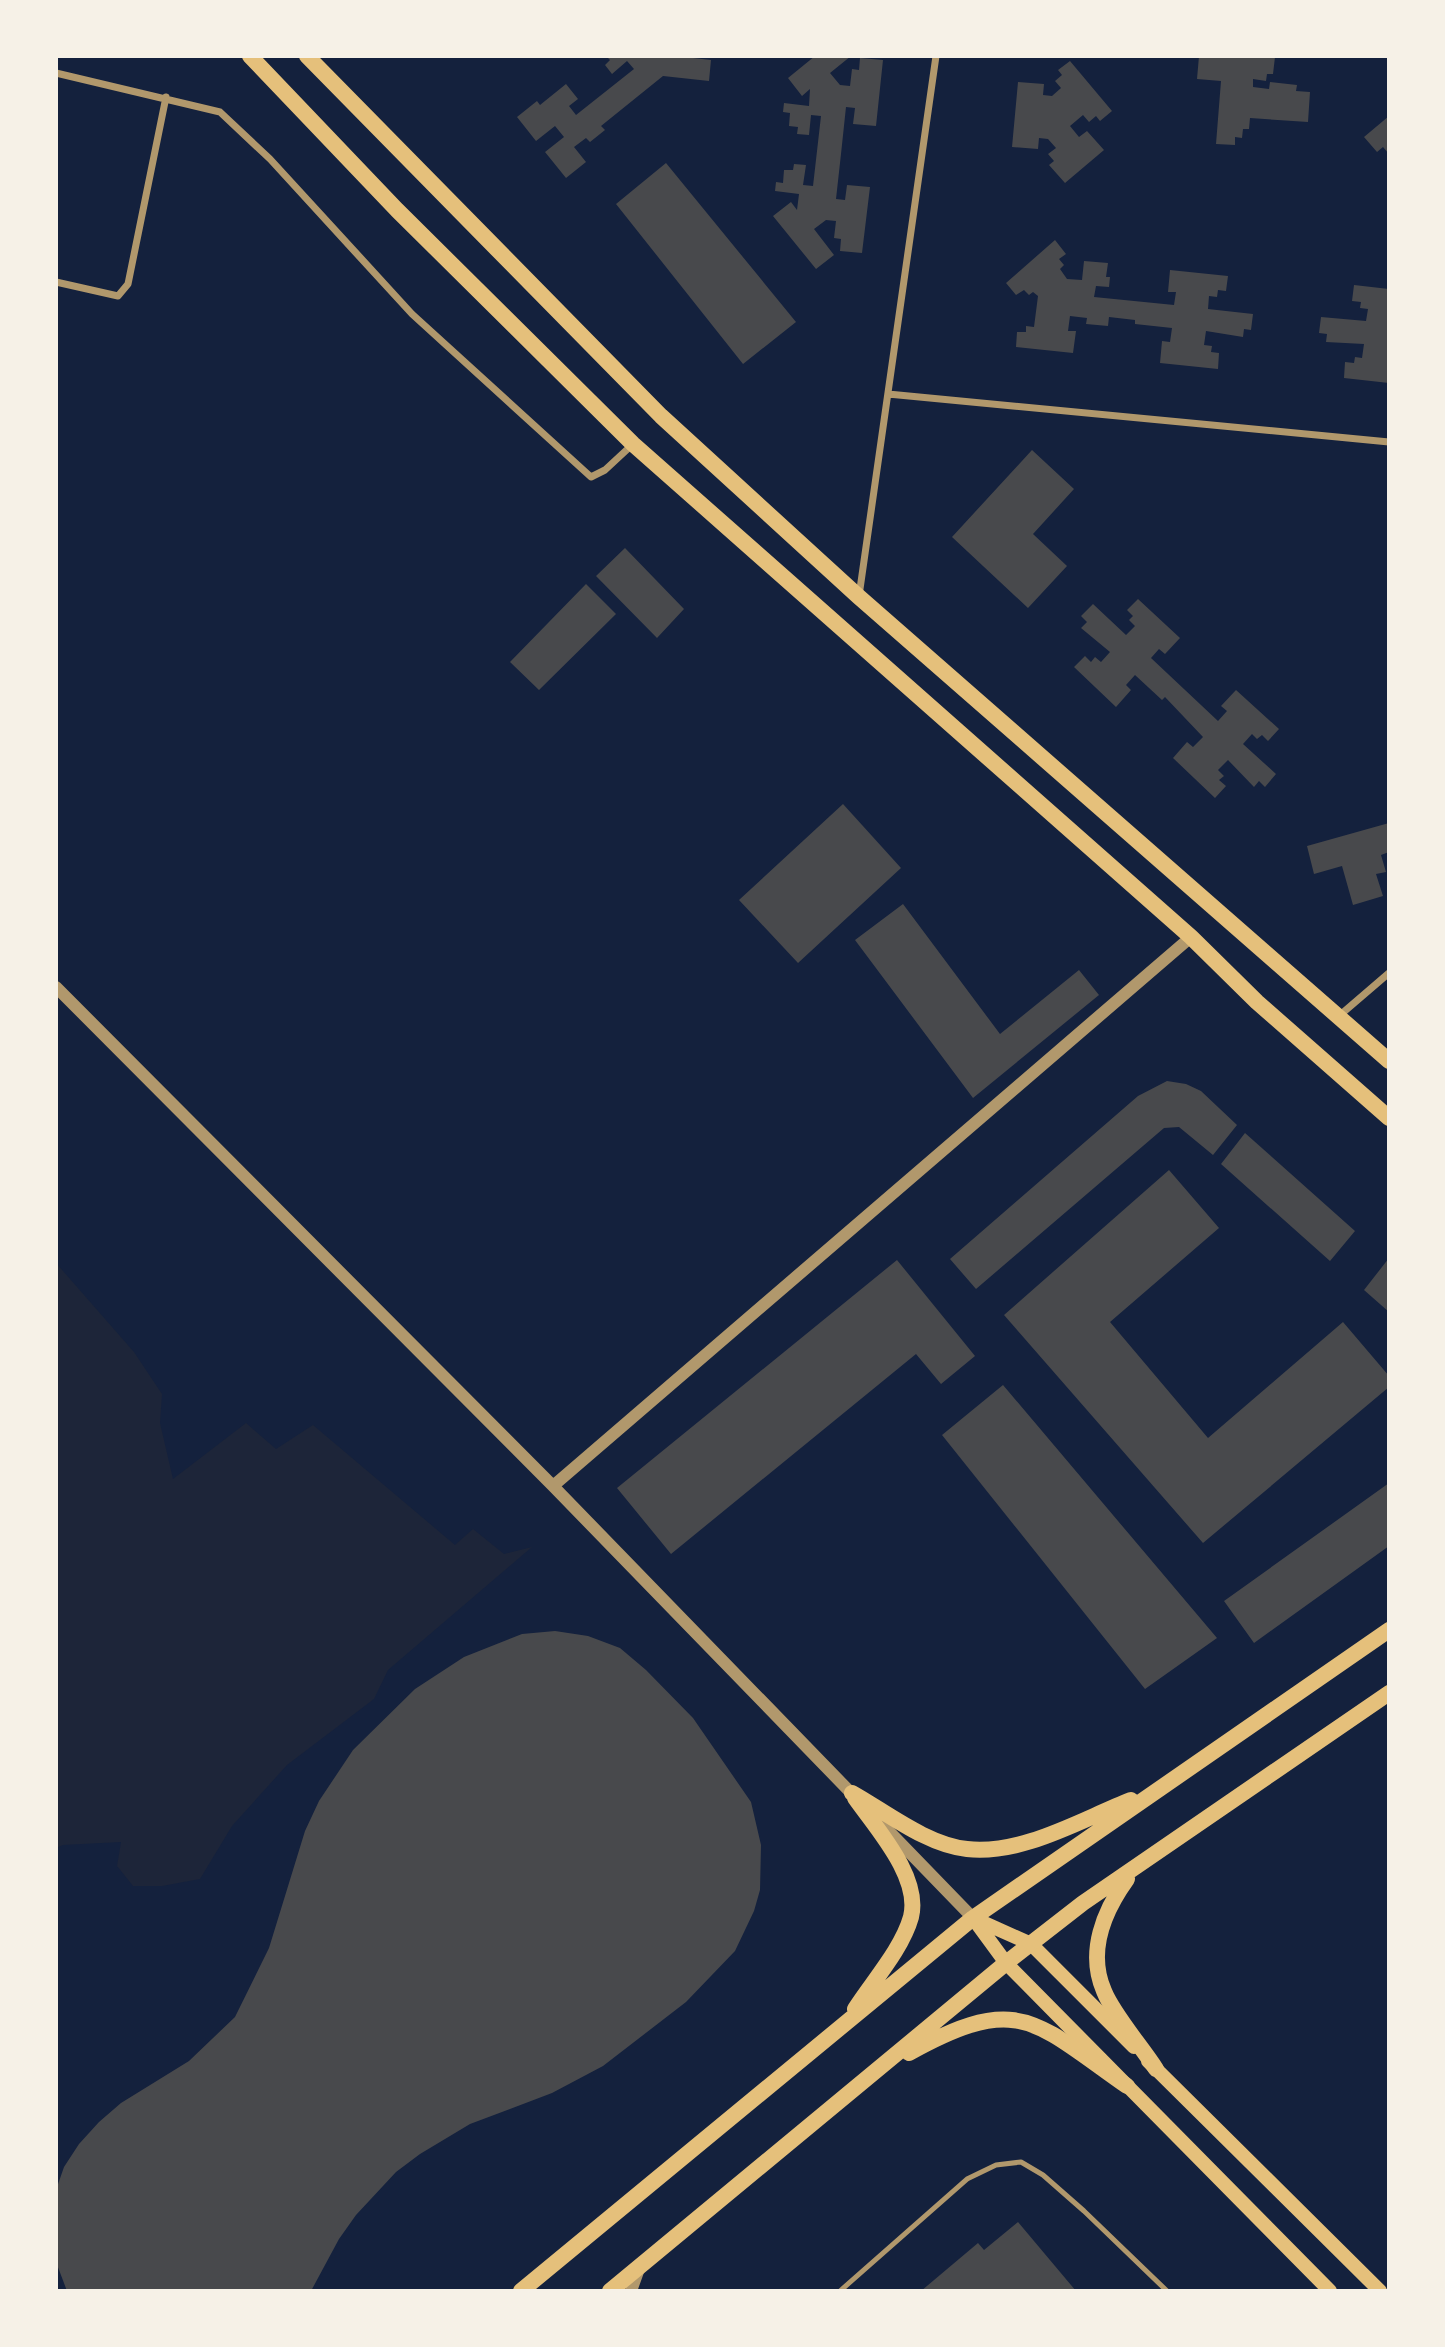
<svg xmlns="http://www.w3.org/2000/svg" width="1445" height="2347" font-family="'IBM Plex Sans',sans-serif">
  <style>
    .green { fill: #1d2539 }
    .building { fill: #48494c }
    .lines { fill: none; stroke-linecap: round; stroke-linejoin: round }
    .service { stroke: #b1986c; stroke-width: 5 }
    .minor { stroke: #b1986c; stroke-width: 7 }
    .tertiary { stroke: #b1986c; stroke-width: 12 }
    .secondary { stroke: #e5c07b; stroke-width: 14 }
    .primary { stroke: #e5c07b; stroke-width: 16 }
  </style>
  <rect width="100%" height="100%" fill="#14213d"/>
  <path class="green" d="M56 1263 134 1352 162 1394 160 1423 173 1479 246 1423 276 1449 313 1425 455 1545 473 1529 504 1554 532 1547 388 1670 374 1699 287 1765 232 1826 200 1879 162 1886H133L117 1866 121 1842 63 1845 56 1848Z"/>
  <path class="building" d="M606 56H675L711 60 709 81 663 76 601 126 605 130 590 142 586 138 574 147 586 162 566 178 545 152 564 137 555 126 536 141 517 117 537 101 540 105 566 84 578 99 569 106 576 115 634 69 627 61 612 74 605 65 610 60Z
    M815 56H851L830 73 840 85 850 86 852 69 859 70 860 58 883 60 876 126 853 124 855 108 846 107 841 154 836 199 845 200 847 185 870 187 862 253 840 251 841 239 834 238 836 221 826 220 814 229 834 255 816 269 773 216 791 202 797 210 799 194 775 191 776 182 783 183 784 170H793L794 164 806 165 803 185 813 186 821 116 811 115 809 135 797 134 798 127 789 126 790 113 783 112 784 103 809 106 810 89 802 96 788 78Z
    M1199 56 1275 57 1273 74H1267L1266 81 1253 79V87L1269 89 1270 82 1297 85 1296 91 1310 92 1308 122 1250 118 1249 129H1243L1242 138 1235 137V145L1216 144 1221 81 1197 79Z
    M1070 61 1112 111 1100 121 1096 116 1089 122 1083 115 1070 126 1079 137 1087 131 1104 150 1065 183 1049 165 1054 161 1048 154 1056 148 1048 139 1039 138 1038 149 1012 147 1018 82 1044 84 1043 95 1052 96 1061 88 1055 81 1062 75 1058 70Z
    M1389 116V154L1383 147 1377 152 1364 137Z
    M666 163 796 322 743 364 616 204Z
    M1055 240 1066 254 1059 259 1064 265 1060 269 1067 279 1082 280 1084 261 1108 263 1106 277H1110L1109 287 1096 286 1094 297 1174 305 1176 292H1168L1170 270 1228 276 1226 291 1218 290 1217 297 1209 296 1208 309 1253 314 1251 330 1244 329 1243 337 1206 331 1204 345 1212 346 1211 352 1219 353 1218 369 1160 363 1162 341 1170 342 1172 328 1135 324V320L1109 317 1108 326 1086 324 1087 318 1070 316 1068 331H1076L1073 353 1016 347 1017 332H1026V326L1034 327 1038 296 1033 292 1029 295 1024 290 1016 295 1006 283Z
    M1354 285 1389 289V383L1344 378 1345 362 1354 363 1355 357 1362 358 1364 344 1326 342 1327 334 1319 333 1321 317 1366 321 1368 309 1360 308 1361 302 1352 301Z
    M1032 450 1074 489 1033 534 1067 566 1028 608 952 537Z
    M625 548 684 609 657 638 596 576Z
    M586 584 616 614 539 690 510 662Z
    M1138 599 1180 638 1165 654 1159 649 1151 658 1218 721 1227 711 1221 706 1236 690 1279 729 1268 741 1262 735 1257 739 1252 734 1243 744 1276 774 1265 787 1259 781 1254 787 1228 760 1218 770 1224 776 1219 780 1226 786 1215 798 1173 758 1187 742 1193 747 1203 737 1165 697 1162 700 1135 675 1126 685 1131 690 1116 707 1074 667 1085 656 1091 662 1095 657 1101 662 1110 652 1081 628 1087 622 1081 616 1093 604 1126 635 1135 626 1129 620 1133 616 1127 610Z
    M843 804 901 868 798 963 739 900Z
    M1389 823V852L1381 855 1386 872 1376 874 1383 896 1353 905 1342 866 1314 874 1307 846Z
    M903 904 1000 1034 1079 970 1099 995 973 1098 855 940Z
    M1167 1081 1186 1084 1201 1091 1237 1125 1213 1155 1179 1127 1164 1128 976 1289 950 1259 1138 1096Z
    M1245 1133 1355 1231 1330 1261 1221 1164Z
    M1169 1170 1219 1228 1110 1322 1208 1438 1343 1322 1389 1376V1387L1203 1543 1004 1315Z
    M1389 1258V1312L1364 1290Z
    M897 1260 975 1356 941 1384 916 1354 671 1554 617 1488Z
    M1003 1385 1217 1638 1145 1689 942 1435Z
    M1389 1483V1546L1254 1643 1224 1601Z
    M555 1631 588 1636 620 1648 646 1670 693 1718 751 1802 761 1845 760 1890 754 1911 735 1951 686 2002 603 2066 552 2093 470 2124 420 2154 396 2172 356 2215 339 2239 311 2291H67L56 2262V2190L64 2167 79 2144 99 2122 121 2103 189 2061 235 2017 269 1948 305 1831 319 1801 353 1750 415 1689 464 1657 522 1634Z
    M1018 2222 1076 2291H921L978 2243 984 2250Z"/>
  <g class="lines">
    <path class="service" d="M840 2291 967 2179 996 2165 1021 2162 1043 2175 1084 2211 1167 2291"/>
    <path class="minor" d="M56 73 220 112 270 159 412 314 591 477 605 470 633 444
      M56 282 118 296 128 284 166 97
      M888 394 1389 442
      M859 596 936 56
      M1339 1016 1389 973"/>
    <path class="tertiary" d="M56 987 553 1486 857 1799
      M553 1486 1191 937
      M880 1822 973 1918
      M631 2291 640 2266"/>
    <path class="secondary" d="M973 1918 1031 1944 1134 2047
      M973 1918 1006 1963 1330 2291
      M1148 2061 1380 2291"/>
    <path class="primary" d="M250 56 397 210 633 444 1191 937 1257 1002 1389 1118
      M307 56 661 416 859 597 1389 1061
      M852 1793C886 1812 927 1845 967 1849 1023 1855 1080 1820 1131 1800
      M855 1798C876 1828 921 1877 911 1917 902 1949 873 1981 855 2009
      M1127 1879C1104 1911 1087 1952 1104 1991 1113 2014 1142 2047 1156 2069
      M909 2053C1019 1992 1034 2021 1127 2086
      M521 2291 973 1918 1389 1630
      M610 2291 1006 1963 1083 1903 1389 1693"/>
  </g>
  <rect width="1445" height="2347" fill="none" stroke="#f6f1e7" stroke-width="116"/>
</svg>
